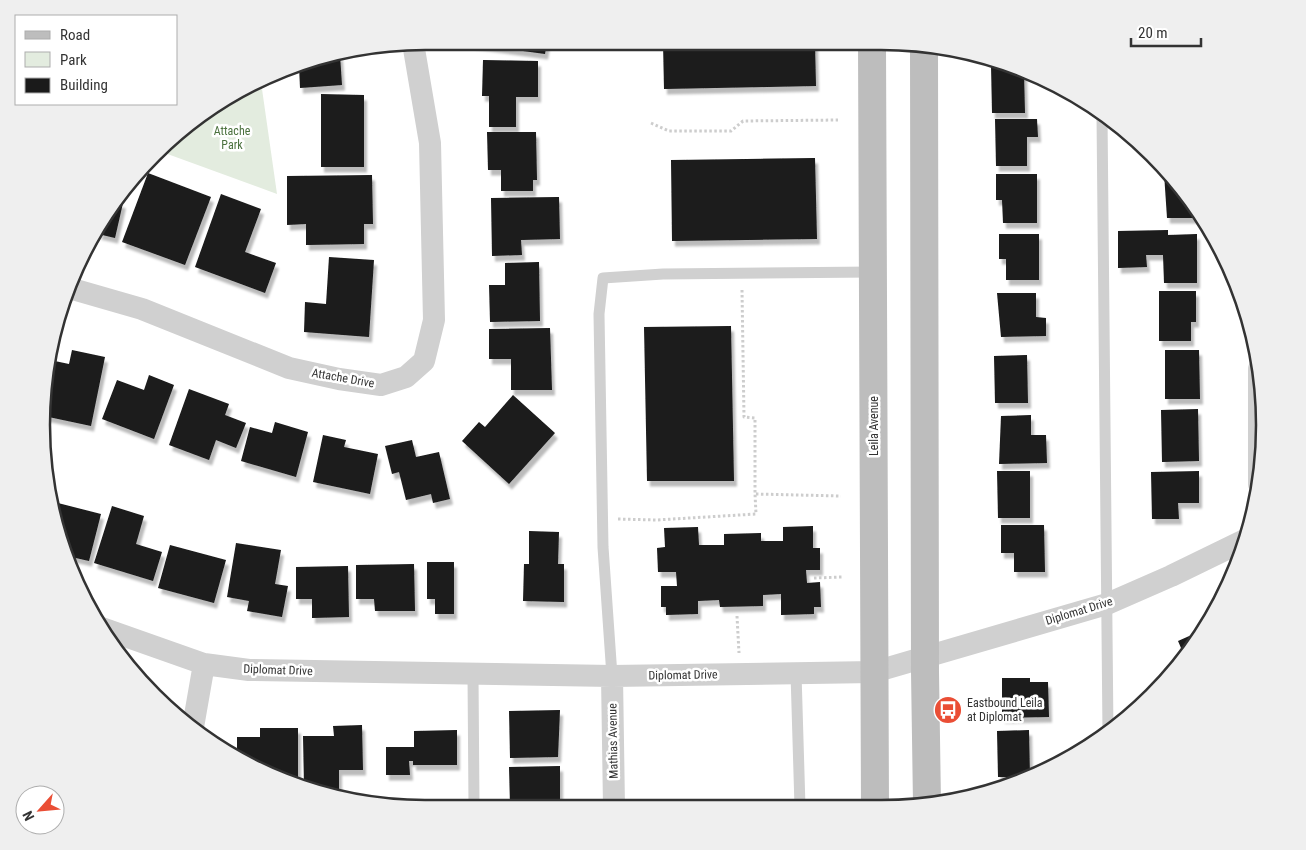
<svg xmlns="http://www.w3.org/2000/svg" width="1306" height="850" font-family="'Roboto Condensed',sans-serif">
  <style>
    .green { fill: #e3ecdf }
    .building { fill: #1a1a1a; filter: url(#shadow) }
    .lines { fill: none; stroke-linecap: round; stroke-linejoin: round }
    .path { stroke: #cdcdcd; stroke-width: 3; stroke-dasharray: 2.5 2.5; stroke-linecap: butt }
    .service { stroke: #d0d0d0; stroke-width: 11 }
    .minor { stroke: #d0d0d0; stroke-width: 22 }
    .secondary { stroke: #bdbdbd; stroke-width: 28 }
    .labels { text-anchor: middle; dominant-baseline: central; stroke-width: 5; stroke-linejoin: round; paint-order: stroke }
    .park-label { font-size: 12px; fill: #4b713e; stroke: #fff }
    .street-label { font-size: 12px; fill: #333; stroke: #fff }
    .poi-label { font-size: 12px; fill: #333; stroke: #fff; text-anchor: start }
    .rim { fill: none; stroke: #333; stroke-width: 2.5 }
  </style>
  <defs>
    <filter id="shadow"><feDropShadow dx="3" dy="5.5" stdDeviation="1" flood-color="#0004"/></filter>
  </defs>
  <rect width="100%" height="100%" fill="#fff"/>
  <path class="green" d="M261 82 277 194 162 152 212 106Z"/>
  <path class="building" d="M473 42H547L545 54 472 44Z
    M663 43 815 44 816 86 664 89Z
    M340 55 342 85 300 88 299 66H302V62Z
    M483 60 538 61V97H516V127H489V96H482Z
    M991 65H999L1024 73 1025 113H992Z
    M321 94 364 95V167H321Z
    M995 119H1037L1038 137H1027V166H996Z
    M487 132H536L537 180H533V191H501V170H488Z
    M815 158 817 239 672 241 671 160Z
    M148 173 211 197 185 265 122 242Z
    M1164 173H1168L1185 191 1200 218H1167Z
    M996 174H1037V223H1003L1002 200H996Z
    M372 175 373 224H364V244L306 245V224L287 225V176Z
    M221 194 261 209 245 252 276 263 265 293 195 267Z
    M559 197 560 239 521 240 522 255 492 256 491 198Z
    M115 201 123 203 115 238 98 234Z
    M1168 230V235L1197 234V283H1164L1163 255H1146L1147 267 1118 268V231Z
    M999 234H1039V280H1006V259H999Z
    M329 257 374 260 369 337 304 332 305 302 326 304Z
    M539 262 540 321 490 322 489 285H505V263Z
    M1159 291H1196V322H1191V341H1159Z
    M997 293H1036V317L1046 318V336L1001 337Z
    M731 326 734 481H647L644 327Z
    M550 328 552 390H511V359H489V329Z
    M72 350 105 357 91 426 44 416 42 400 50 360 69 364Z
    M1165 350H1199L1200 399H1165Z
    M1027 355 1028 403H995L994 356Z
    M149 375 174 385 154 439 102 419 117 380 144 390Z
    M189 389 229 404 225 415 246 423 236 448 216 440 209 460 169 445Z
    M513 395 555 433 509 484 462 441 479 422 485 427Z
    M1198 409 1199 461 1162 462 1161 410Z
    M1031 415V435H1046L1047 463 999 464 1001 416Z
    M275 422 308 432 296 477 241 461 250 427 272 433Z
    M323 435 346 440 344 447 378 454 370 494 313 482Z
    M412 440 416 457 439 452 450 499 433 503 431 494 406 500 399 472 392 474 385 446Z
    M997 471H1030V518H998Z
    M1199 471V503H1178L1179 519H1152L1151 472Z
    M54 502 101 514 89 561 67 556 68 550 65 549 54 524Z
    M112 506 144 516 136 544 162 552 153 581 94 563Z
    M1001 525H1044L1045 572H1014V553H1001Z
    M813 526V548H820V570H806L807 583 820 582 821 607H814V614L781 615V594L763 595V606L720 607 719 600 698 601V614L666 615V607H661V586H677L676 572H658L657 548 665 547 664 528 698 527 699 545H724V534L761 533V541H783V527Z
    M529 531 559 532 558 564H564V602L523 601 524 564H529Z
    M236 543 281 550 275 584 288 586 282 617 247 611 249 601 227 597Z
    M170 545 226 560 214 603 158 588Z
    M427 562H454V614H435V599H427Z
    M414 564 415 611H375L374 599H356V565Z
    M348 566 349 617 312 618V599H296V567Z
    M1205 629 1199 637 1185 657 1178 641Z
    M1002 678H1030V682H1048L1049 717 1002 718Z
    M560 710 558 757 510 758 509 711Z
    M362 725 363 770H339V795L304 786 303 736H334L333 726Z
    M260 728H298V785L278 779 237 754V737H260Z
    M457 730V765H413V761H409L410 775H386V747H414V731Z
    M1029 730 1030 777H998L997 731Z
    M560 766V806H510L509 767Z"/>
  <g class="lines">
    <path class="path" d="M194 123 200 122 222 101
      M651 123 669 131H731L743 121 838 120
      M742 290 744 417 755 418V494L841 496
      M618 519 656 520 756 514 755 494
      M814 578 842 577
      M737 616 739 653"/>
    <path class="service" d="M1102 115 1108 734
      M796 673 800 807
      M473 674 474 806
      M612 676 603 547 599 314 603 278 663 274 873 272"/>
    <path class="minor" d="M69 288 142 309 289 368 339 379 381 385 406 377 424 361 434 320 430 143 413 43
      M1259 369V484
      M102 628 204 664 249 670 612 676 874 672 1107 604 1171 576 1247 539
      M612 676 614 807
      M193 727 204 664"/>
    <path class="secondary" d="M872 44 875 808
      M924 45 925 672 927 804"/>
  </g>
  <defs>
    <symbol id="bus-disc" viewBox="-11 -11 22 22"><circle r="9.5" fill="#ea4e35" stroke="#fff"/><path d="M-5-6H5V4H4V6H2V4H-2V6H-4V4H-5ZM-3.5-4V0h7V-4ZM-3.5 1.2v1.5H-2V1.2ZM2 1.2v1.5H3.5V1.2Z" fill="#fff"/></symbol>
  </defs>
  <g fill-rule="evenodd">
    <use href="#bus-disc" x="932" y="694" width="32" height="32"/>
  </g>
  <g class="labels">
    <g class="park-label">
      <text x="232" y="131">Attache<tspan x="232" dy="14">Park</tspan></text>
    </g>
    <g class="street-label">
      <text transform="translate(343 378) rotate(10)">Attache Drive</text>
      <text transform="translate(874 426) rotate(-90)">Leila Avenue</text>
      <text transform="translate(1079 611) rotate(-17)">Diplomat Drive</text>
      <text transform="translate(278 670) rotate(2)">Diplomat Drive</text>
      <text transform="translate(683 675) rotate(-1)">Diplomat Drive</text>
      <text transform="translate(613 741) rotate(-91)">Mathias Avenue</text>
    </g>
    <g class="poi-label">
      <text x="967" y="703">Eastbound Leila<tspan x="967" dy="14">at Diplomat</tspan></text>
    </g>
  </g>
  <path d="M0 0H1306V850H0ZM425 50H881A375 375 0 0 1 1256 425V425A375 375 0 0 1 881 800H425A375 375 0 0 1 50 425V425A375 375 0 0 1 425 50Z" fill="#efefef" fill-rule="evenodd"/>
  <path class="rim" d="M425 50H881A375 375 0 0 1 1256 425V425A375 375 0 0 1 881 800H425A375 375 0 0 1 50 425V425A375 375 0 0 1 425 50Z"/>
  <rect x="15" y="15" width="162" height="90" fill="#ffffff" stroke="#adadad"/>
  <rect x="25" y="31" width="25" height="8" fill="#bdbdbd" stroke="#adadad"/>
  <text x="60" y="40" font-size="15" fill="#333333">Road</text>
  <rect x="25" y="52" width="25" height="15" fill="#e3ecdf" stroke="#adadad"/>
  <text x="60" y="65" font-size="15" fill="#333333">Park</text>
  <rect x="25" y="78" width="25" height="15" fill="#1a1a1a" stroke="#adadad"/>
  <text x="60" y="90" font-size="15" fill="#333333">Building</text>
  <g transform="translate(40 810) rotate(243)"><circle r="24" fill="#ffffff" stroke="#adadad"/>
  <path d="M0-4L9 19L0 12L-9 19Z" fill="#ea4e35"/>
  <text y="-8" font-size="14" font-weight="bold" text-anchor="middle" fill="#333333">N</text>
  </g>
  <path d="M1131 38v8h70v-8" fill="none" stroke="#333333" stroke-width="2.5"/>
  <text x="1138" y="38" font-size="15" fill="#333333" stroke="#ffffff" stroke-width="4" paint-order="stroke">20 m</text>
</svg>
